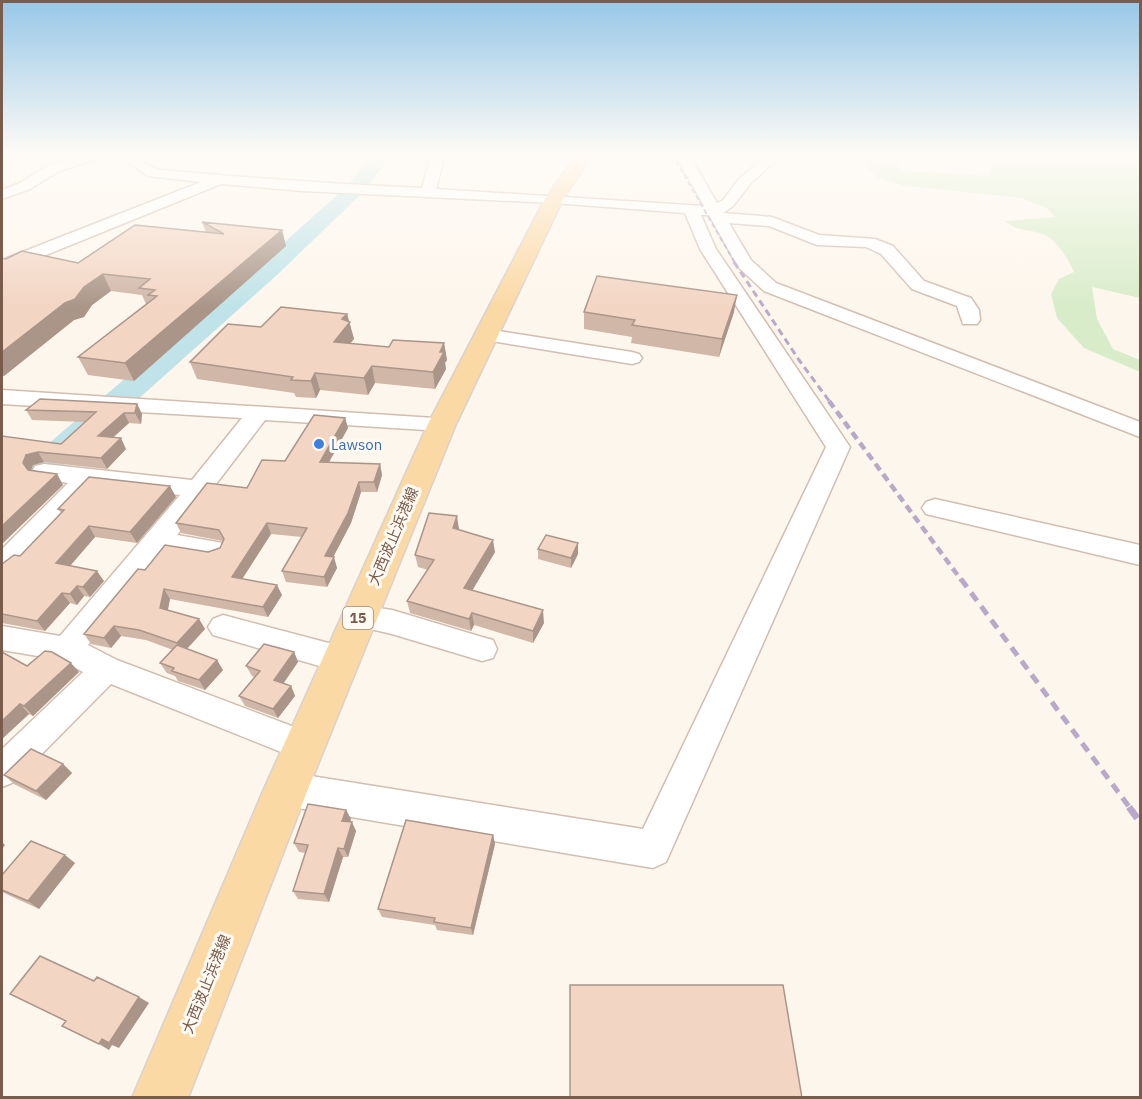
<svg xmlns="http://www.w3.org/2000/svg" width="1142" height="1099" font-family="'IBM Plex Sans','Noto Sans JP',sans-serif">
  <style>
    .green { fill: #d8ecc9 }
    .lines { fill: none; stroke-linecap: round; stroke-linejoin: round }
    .river { fill: #bfe3e8; fill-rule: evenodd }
    .minor-casing { stroke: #d1beb0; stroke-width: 3 }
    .major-casing { stroke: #dad1cd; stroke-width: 3 }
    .minor { fill: #fff; fill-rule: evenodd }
    .major { fill: #fbd9a5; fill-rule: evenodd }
    .rail-far4 { stroke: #b9a8c9; stroke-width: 2; stroke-dasharray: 5 3; stroke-linecap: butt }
    .rail-far3 { stroke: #b9a8c9; stroke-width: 3; stroke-dasharray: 7 4.5; stroke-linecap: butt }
    .rail-far2 { stroke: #b9a8c9; stroke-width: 4.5; stroke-dasharray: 8 5; stroke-linecap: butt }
    .rail-far1 { stroke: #b9a8c9; stroke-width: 5; stroke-dasharray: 10 7; stroke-linecap: butt }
    .rail { stroke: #b9a8c9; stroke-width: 7; stroke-dasharray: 14 9; stroke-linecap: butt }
    .wall { fill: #d1b7a8 }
    .shaded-wall { fill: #aa9588 }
    .building { fill: #f3d5c3; stroke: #aa9588; stroke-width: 1.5 }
    .shop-dot { fill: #3f7fe0; stroke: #fffaf3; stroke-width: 2 }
    .labels { text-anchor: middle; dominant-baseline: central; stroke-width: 6; stroke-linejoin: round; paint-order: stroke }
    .shield { fill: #fffaf3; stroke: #a28b7f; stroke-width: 1.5 }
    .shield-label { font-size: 14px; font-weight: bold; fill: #7a5c4d }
    .shop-label { font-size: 15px; fill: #366cbe; stroke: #fffaf3; text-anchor: start }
    .street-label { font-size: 15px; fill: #7a5c4d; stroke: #fffaf3 }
  </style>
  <rect width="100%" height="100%" fill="#fdf6ec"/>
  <path class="green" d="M855 154H886L903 171 990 176 993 165 978 154H1140V298L1092 287 1097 319 1113 349 1140 360V372L1084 348 1057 318 1051 294 1059 279 1074 272C1067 257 1057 239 1040 233 1027 229 1016 231 1005 221L1055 217 1047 208 1022 198 906 186 878 178Z"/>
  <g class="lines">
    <path class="river" d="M374 154H393L359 196 278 274 14 510 2 514V483L260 264 345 188Z"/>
    <defs>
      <path id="minor" d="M85 154H105L103 157 59 171 30 189 2 199V190L20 183 49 165Z
        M116 154C142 153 144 168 162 170 249 178 335 184 422 188L431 154H445L436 189 704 206 675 154H689L717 203 723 200 740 178 768 154H783L750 184 733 206 723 213 772 217 819 235 875 239 893 246 924 281 971 298 979 310 980 320 977 324H963L957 306 912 289 881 254 866 247 817 245 769 226 729 223 751 260 776 283 1140 422V437L764 291 738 267 709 215H701L716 249 850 447 666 862 653 868 286 806 274 801 268 789 274 777 286 772 643 829 826 447 700 249 685 213 554 203 302 191 221 184 19 266H7L4 262 7 258 201 182 148 176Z
        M486 329 632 352 639 354 642 358 639 362 632 364 479 339 476 335 479 331Z
        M2 390 450 419 453 424 450 429 442 431 265 420 177 535 223 543 227 550 223 557 213 560 163 552 88 645 117 660 318 736 323 747 318 758 306 762 111 684 14 782 2 787V749L83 672 61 660 2 650V626L60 636 180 495 94 485 12 572 2 575V549L68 483 35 478 32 472 35 466 44 464 192 480 242 418 2 404Z
        M935 499 1140 545V565L926 514 922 508 926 502Z
        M359 605 392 610 482 637 493 640 497 649 493 658 482 661 392 634 349 624 344 616 349 608Z
        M223 615 340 646 351 650 355 659 351 668 340 672 213 635 208 627 213 619Z"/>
      <path id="major" d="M577 154H593L563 199 456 424 308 789 188 1098H132L264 789 428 424 545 199Z"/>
    </defs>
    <use href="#minor" class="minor-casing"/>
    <use href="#major" class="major-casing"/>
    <use href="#minor" class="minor"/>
    <use href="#major" class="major"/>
    <path class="rail-far4" d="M672 154 735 263"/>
    <path class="rail-far3" d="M734 262 799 360 830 402"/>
    <path class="rail-far2" d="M829 401 962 581"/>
    <path class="rail-far1" d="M961 579 1130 808"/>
    <path class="rail" d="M1129 807 1140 822"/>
  </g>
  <path class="wall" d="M202 222 282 230 286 246 134 381 88 375 78 357 146 304 142 295 111 291 92 305 84 317 74 320 4 376H2V258L78 263 206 232Z
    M584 312H734L719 357 631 343 632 337 584 329Z
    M347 314 354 339 350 343 389 347 444 343 447 360 445 363 446 369 435 389 375 383 368 395 320 390 316 398 296 397 294 393 197 379 190 362Z
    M137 404 142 414 141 424 129 423 113 437 126 449 107 469 44 462 33 465 31 470 57 474 63 485 2 544V436L61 444 85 422 32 420 26 410Z
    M345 418 348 428 328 463 380 464 382 475 377 492H361L351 523 333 557 337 568 327 587 286 582 282 571 302 537 271 534 242 579 282 595 268 617 170 599 168 610 199 619 205 629 187 649 223 670 205 690 178 681 175 676 167 673 160 663 173 650 146 640 121 636 111 648 91 644 84 634 145 570 220 548 223 541 181 533 176 523 247 488Z
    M176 497 137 543 95 537 70 566 104 581 90 597 84 596 77 605 70 603 45 631 2 623V564L20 556 61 513 58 509Z
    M459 529V530L495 552 472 591 544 623 533 643 474 625 471 631 410 613 407 601 428 570 418 567 415 555Z
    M538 549 578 554 571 568 538 559Z
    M2 652 27 666 79 672 33 716 29 714 2 739Z
    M294 652 298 662 283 683 291 686 295 696 278 718 245 706 239 696 254 677 252 676 246 666Z
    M63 764 72 773 46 800 14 784 4 775Z
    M346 810 351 819 350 822 356 831 348 857H343L329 902 298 899 293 891 306 853 299 852 294 843Z
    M493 835 495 844 473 935 437 930 435 925 382 917 378 909Z
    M75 863 39 909 2 892V875Z"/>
  <path class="shaded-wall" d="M282 230 286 246 134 381 125 363Z
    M103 274 111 291 92 305 84 317 74 320 4 376 2 372V352L84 287Z
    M737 295 734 312 719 357 722 339Z
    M347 314 354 339 338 358 334 342 342 319Z
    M444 343 447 360 445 363 446 369 435 389 433 372Z
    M372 366 375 383 368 395 364 378Z
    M315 373 320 390 316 398 311 381Z
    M137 404 142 414 141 424 135 413Z
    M124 413 129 423 104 446 98 436Z
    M345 418 348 428 323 473 320 462Z
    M121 438 126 449 107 469 101 458Z
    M38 452 44 462 33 465 30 473 23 463 26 455Z
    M380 464 382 475 377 492 374 482Z
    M57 474 63 485 2 544V526Z
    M359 482 361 492 351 523 328 567 325 556Z
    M170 486 176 497 137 543 130 532Z
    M457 516 459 529 455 541 453 528Z
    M267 523 271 534 237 587 232 577Z
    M89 526 95 537 63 574 56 563Z
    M493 540 495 552 466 601 464 588Z
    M578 543V554L571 568V558Z
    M334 557 337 568 327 587 324 577Z
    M97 571 104 581 90 597 83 587Z
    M277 585 282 595 268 617 263 607Z
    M77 586 84 596 77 605 70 594Z
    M164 589 170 599 166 618 160 608Z
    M62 593 70 603 45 631 37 621Z
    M543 610 544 623 533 643V631Z
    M472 613 474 625 471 631 469 619Z
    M199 619 205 629 183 653 177 643Z
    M114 626 121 636 111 648 104 638Z
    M294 652 298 662 279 690 274 680Z
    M217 660 223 670 205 690 199 680Z
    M71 663 79 672 33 716 24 706Z
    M291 686 295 696 278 718 273 709Z
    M20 704 29 714 2 739V721Z
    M63 764 72 773 46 800 36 791Z
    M346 810 351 819 347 830 342 821Z
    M352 822 356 831 348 857 344 849Z
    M493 835 495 844 473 935 471 928Z
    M2 842 5 845 2 849Z
    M338 848 343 857 329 902 324 894Z
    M65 855 75 863 39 909 28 901Z
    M139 997 149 1003 119 1048 112 1045 109 1050 99 1044 102 1039Z"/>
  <path class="building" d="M202 222 282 230 125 363 78 357 157 296 148 295 155 290 139 288 150 279 103 274 84 287 75 299 65 303 2 352V258L6 259 22 251 78 263 135 225 224 234Z
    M597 276 737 295 722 339 632 325 635 320 584 312Z
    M281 307 347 314 342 319 350 322 334 342 389 347 393 340 444 343 440 352H444L433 372 372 366 364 378 315 373 311 381 291 380 293 377 190 362 228 324 261 327Z
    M40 399 137 404 135 413H124L98 436 121 438 101 458 38 452 26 455 23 463 28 470 57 474 2 526V436L61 444 96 412 26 410Z
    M314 415 345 418 320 462 380 464 374 482H359L348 513 325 556 334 557 324 577 282 571 307 528 267 523 232 577 277 585 263 607 164 589 160 608 199 619 177 643 139 630 114 626 104 638 84 634 138 569 145 570 165 545 208 552 220 548 224 539 219 530 176 523 207 483 247 488 262 460 285 461Z
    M89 477 170 486 130 532 89 526 56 563 97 571 83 587 77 586 70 594 62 593 37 621 2 614V564L14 555 20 556 64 510 58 509Z
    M429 513 457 516 453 528 493 540 464 588 543 610 533 631 472 613 469 619 407 601 434 560 415 555Z
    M546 535 578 543 571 558 538 549Z
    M264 644 294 652 274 680 291 686 273 709 239 696 260 671 246 666Z
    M177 645 217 660 199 680 172 671 174 668 160 663Z
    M45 651 52 652 71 663 24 706 20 704 2 721V652L27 666Z
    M31 749 63 764 36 791 4 775Z
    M308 804 346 810 342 821 352 822 344 849 338 848 324 894 293 891 308 845 294 843Z
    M406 820 493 835 471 928 434 922 435 918 378 909Z
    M31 841 65 855 28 901 2 890V875Z
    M40 956 94 981 97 977 139 997 109 1043 102 1039 99 1044 62 1026 66 1021 10 994Z
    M570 985H783L802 1098H570Z"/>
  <linearGradient id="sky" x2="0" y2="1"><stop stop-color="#97c7e8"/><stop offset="0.5" stop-color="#fefbf6"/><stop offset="1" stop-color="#fefbf6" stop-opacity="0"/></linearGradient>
  <rect width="1142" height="308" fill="url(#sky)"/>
  <circle class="shop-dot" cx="319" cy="444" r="6"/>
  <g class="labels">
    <rect class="shield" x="343" y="607" width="30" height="22" rx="4.5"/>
    <g class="shield-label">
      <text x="358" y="618">15</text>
    </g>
    <g class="shop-label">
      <text x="331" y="444">Lawson</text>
    </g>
    <g class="street-label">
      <text transform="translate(393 536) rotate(-67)">大西波止浜港線</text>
      <text transform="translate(206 984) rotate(-68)">大西波止浜港線</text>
    </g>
  </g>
  <rect width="1142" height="1099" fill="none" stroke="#7a5c4d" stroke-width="6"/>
</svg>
